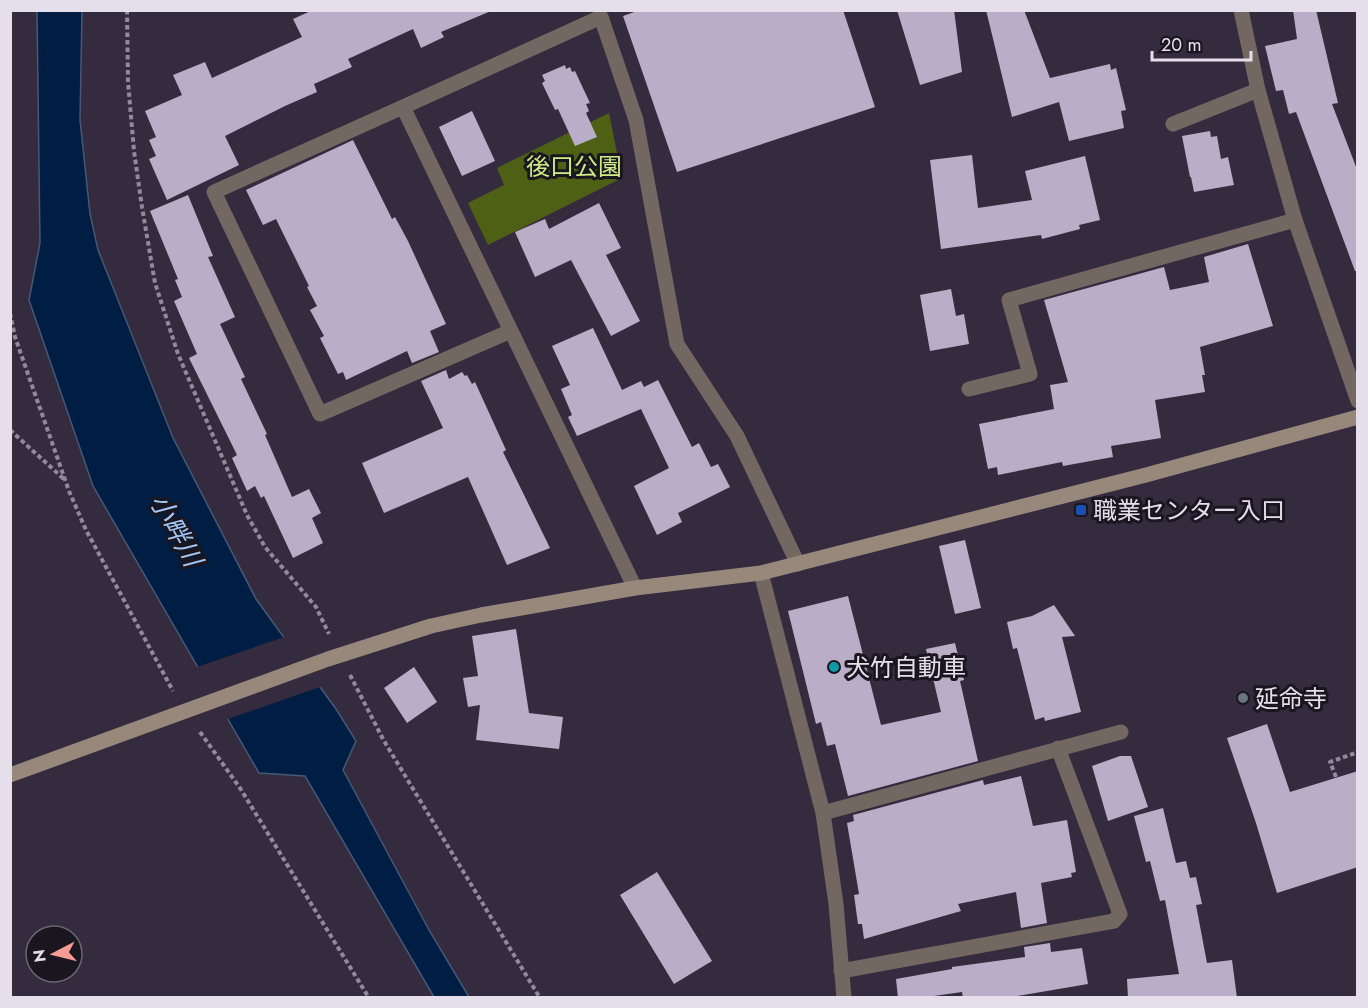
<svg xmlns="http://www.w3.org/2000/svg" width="1368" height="1008" font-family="Jost,'Noto Sans JP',sans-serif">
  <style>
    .green { fill: #4e6014 }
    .water { fill: #001e44; stroke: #455876; stroke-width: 1.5 }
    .pier { fill: #352b3f }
    .building { fill: #baadc7 }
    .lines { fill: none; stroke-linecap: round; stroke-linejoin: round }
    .path { stroke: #928a9a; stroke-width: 4; stroke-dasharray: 4.5 3; stroke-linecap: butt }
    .lane { stroke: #736861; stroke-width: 15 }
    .street { stroke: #736861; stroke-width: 15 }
    .secondary { stroke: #98887c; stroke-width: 15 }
    .transit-dot { fill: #1a4fb4; stroke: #1a161f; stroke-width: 2 }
    .culture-dot { fill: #0f9aa8; stroke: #1a161f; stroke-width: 2 }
    .worship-dot { fill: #6b7280; stroke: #1a161f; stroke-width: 2 }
    .labels { text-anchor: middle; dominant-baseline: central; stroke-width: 6; stroke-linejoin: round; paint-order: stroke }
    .park-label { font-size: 24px; fill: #ceeb84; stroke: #1a161f }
    .poi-label { font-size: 24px; fill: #e5dfec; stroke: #1a161f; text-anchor: start }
    .water-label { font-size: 26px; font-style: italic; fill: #a0c7f7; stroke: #1a161f }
  </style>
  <rect width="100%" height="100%" fill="#352b3f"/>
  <path class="green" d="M609 113 622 178 488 245 468 203 504 185 497 168Z"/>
  <path class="water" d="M37 11H82L80 120 90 214 98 250 173 438 256 599 336 709 356 741 343 770 429 930 469 997H434L305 776 259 773 93 486 29 300 40 243Z"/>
  <path class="pier" d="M287 636 323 686 225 720 194 668Z"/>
  <path class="building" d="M313 10 491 11 441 32 444 37 421 48 413 29 348 59 352 67 314 84 317 92 285 106 225 136 239 165 167 200 149 159 156 156 149 140 156 137 145 111 182 95 173 75 205 62 212 78 302 37 293 19Z
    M640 10H843L875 107 677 172 623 16Z
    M897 10H954L962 72 920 85Z
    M986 10H1024L1050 78 1110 64 1111 70 1116 68 1126 110 1121 111 1124 128 1069 141 1059 102 1012 117Z
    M1293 10H1316L1338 103 1332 104 1358 172V271H1355L1296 112 1289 114 1283 90 1276 91 1265 46 1297 39Z
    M565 65 566 69 570 67 572 72 575 71 590 103 586 104 589 111 586 113 597 137 575 146 558 109 555 110 542 83 545 81 542 75Z
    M472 111 495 161 462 176 439 127Z
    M1210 131 1211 137 1217 136 1221 159 1228 157 1234 185 1194 192 1191 177H1190L1182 136Z
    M353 140 392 219 395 217 408 241 446 324 430 331 439 352 412 363 407 351 346 380 343 372 338 374 320 338 324 336 310 310 317 306 307 287 309 286 276 219 263 225 246 190Z
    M972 155 978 208 1032 200 1025 171 1085 156 1100 220 1079 225 1080 229 1042 239 1041 235 941 249 930 160Z
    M188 195 213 256 208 257 235 317 220 324 245 377 241 379 267 434 265 435 292 497 309 489 321 513 312 518 323 543 293 558 264 496 261 498 255 486 247 491 232 458 237 455 189 358 197 354 174 301 182 297 175 280 178 279 150 211Z
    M599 203 621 248 606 255 640 321 611 336 571 260 535 277 515 232 545 219 549 229Z
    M1248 244 1273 326 1200 347 1205 375H1202L1205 392 1155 400 1161 438 1111 446 1113 457 1063 466 1062 462 998 475 997 467 988 469 979 424 1054 409 1050 385 1068 382 1044 300 1164 267 1170 290 1209 282 1204 257Z
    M951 289 956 316 964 314 969 344 930 351 920 295Z
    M593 328 622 390 641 381 644 387 658 380 692 447 699 443 711 467 718 464 730 487 678 513 682 522 657 535 634 486 669 468 641 409 577 436 568 417 572 415 561 389 570 385 552 346Z
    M446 370 449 379 462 372 465 376 467 375 472 384 475 382 506 450 503 452 550 548 507 565 468 477 384 513 362 463 443 428 421 381Z
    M965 540 981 608 955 614 939 546Z
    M848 596 881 725 941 712 926 649 955 643 964 680 960 681 978 761 848 796 835 744 827 746 821 722 816 724 788 611Z
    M1054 605 1075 636 1062 637 1081 712 1045 721 1044 717 1035 720 1017 648 1013 649 1007 622 1032 616Z
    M516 629 529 713 563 717 559 749 476 740 480 705 468 707 463 678 478 676 472 636Z
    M414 667 437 702 407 723 384 688Z
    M1267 724 1290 792 1358 771V867L1277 893 1256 823 1227 738Z
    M1120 756H1131L1148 807 1108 821 1092 766Z
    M1021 776 1033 826 1067 820 1076 872 1071 873 1072 877 1041 883 1047 923 1021 928 1016 892 958 904 961 911 864 939 862 924H858L854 895 859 894 847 823 854 821 853 815 983 780 984 785Z
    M1163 808 1176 863 1186 861 1190 878 1196 877 1202 904 1196 905 1207 963 1232 960 1237 998H1128L1127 979 1179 974 1165 900 1160 901 1150 861 1146 862 1134 816Z
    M657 872 712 961 674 984 620 895Z
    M1050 943 1051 952 1082 948 1088 984 1006 998H963L962 992 920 998H898L896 979 952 969V967L1025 957 1024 947Z"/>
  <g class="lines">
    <path class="path" d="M127 10 128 82 134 151 142 207 155 283 178 354 247 515 265 547 316 607 329 634
      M10 313 15 337 69 491 86 530 173 691
      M10 430 65 480
      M350 675 384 741 540 998
      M200 732 240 788 369 998
      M1336 777 1330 762 1358 752"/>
    <path class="lane" d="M1173 124 1258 90
      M969 389 1030 374 1009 300 1295 220"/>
    <path class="street" d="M1241 10 1258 90 1295 220 1358 401
      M403 107 214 192 320 414 511 331
      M761 573 823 813 836 904 844 998
      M635 588 403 107 601 17 636 120 677 344 737 436 798 564
      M823 813 1121 732
      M841 971 1114 921 1120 914 1058 748"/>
    <path class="secondary" d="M10 775 328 659 431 626 481 615 635 588 761 573 1146 475 1358 417"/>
  </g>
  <rect class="transit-dot" x="1075" y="504" width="12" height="12" rx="3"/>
  <circle class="culture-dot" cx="834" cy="667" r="6"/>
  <circle class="worship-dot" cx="1243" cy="698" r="6"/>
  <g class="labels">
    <g class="park-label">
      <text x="574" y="166">後口公園</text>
    </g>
    <g class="poi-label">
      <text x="1093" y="510">職業センター入口</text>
      <text x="846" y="667">犬竹自動車</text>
      <text x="1255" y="698">延命寺</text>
    </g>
    <g class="water-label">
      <text transform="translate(176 530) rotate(61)">小畔川</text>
    </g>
  </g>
  <rect width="1368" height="1008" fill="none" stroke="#e5dfec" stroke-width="24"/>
  <g transform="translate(54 954) rotate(263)"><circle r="28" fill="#1a161f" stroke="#6b6671" stroke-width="1.5"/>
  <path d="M0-4.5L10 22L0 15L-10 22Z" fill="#f59c94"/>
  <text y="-9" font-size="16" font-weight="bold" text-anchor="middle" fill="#e5dfec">N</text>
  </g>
  <path d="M1152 51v9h99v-9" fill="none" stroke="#e5dfec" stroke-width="3"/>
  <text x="1161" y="51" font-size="18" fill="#e5dfec" stroke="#1a161f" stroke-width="4.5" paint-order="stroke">20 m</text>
</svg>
